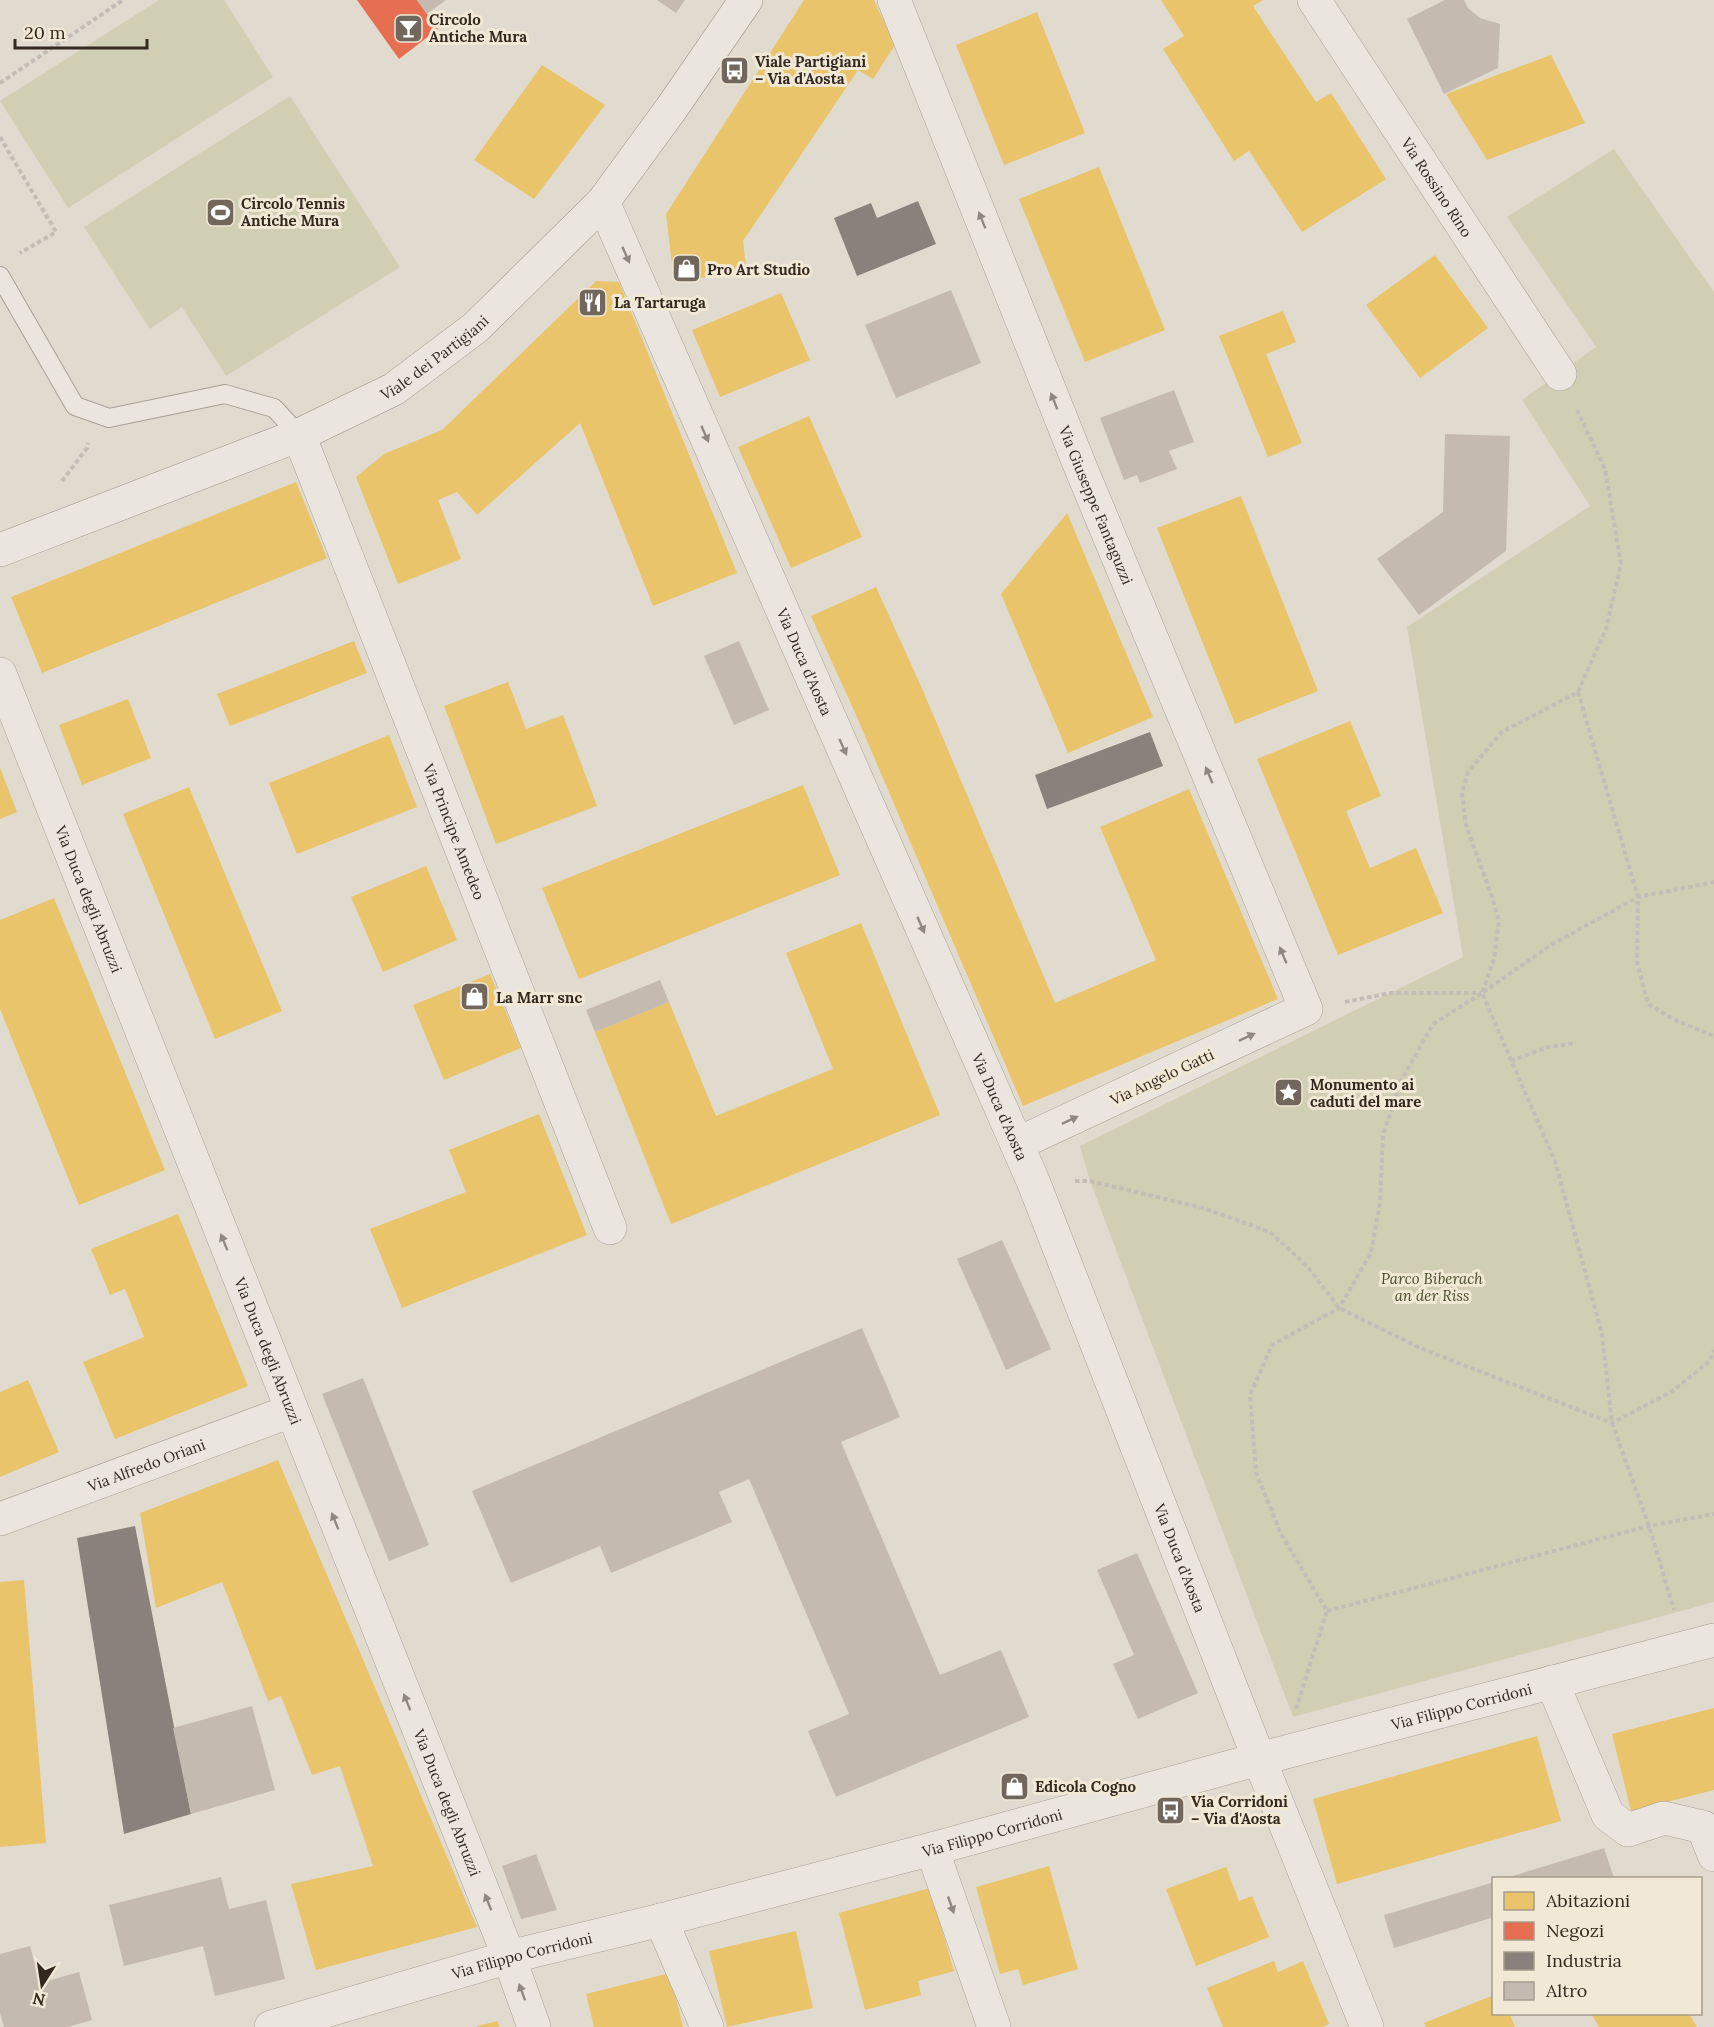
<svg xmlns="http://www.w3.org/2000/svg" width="1714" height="2027" font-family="Lora,serif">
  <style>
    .green { fill: #d0cfb3 }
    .homes { fill: #e9c46a }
    .shops { fill: #e76f51 }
    .industry { fill: #8a817c }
    .building { fill: #c4bab0 }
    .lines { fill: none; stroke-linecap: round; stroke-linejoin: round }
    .lane-casing { stroke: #a6a097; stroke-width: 20 }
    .street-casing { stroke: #a6a097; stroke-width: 34 }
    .secondary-casing { stroke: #969087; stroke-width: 34 }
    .path { stroke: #c2bdb6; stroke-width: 4; stroke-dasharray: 4.5 3; stroke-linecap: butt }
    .lane { stroke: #eae6df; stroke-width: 18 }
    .street { stroke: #eae6df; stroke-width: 33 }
    .secondary { stroke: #eae6df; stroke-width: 33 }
    .oneway { fill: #8f8880 }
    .labels { text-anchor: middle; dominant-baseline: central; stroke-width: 6; stroke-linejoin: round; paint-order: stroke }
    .poi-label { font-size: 15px; font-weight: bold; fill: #342920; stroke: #f1e8d5; text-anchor: start }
    .street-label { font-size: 15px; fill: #342920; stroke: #f1e8d5 }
    .park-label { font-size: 15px; font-style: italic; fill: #464e29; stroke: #f1e8d5 }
  </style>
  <rect width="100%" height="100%" fill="#e1dbcf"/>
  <path class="green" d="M159 0H224L273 77 68 208 0 101Z
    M290 96 400 267 226 376 182 307 150 329 84 227Z
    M1614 149 1714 292V1602L1293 1717 1090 1181 1080 1146 1463 957 1407 627 1590 506 1522 400 1596 347 1507 217Z"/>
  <path class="homes" d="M804 0H874L895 45 873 79 858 70 743 241 747 273 674 281 666 214Z
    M1161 0H1263L1253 6 1316 102 1331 93 1386 179 1302 232 1249 151 1234 161 1163 49 1184 36Z
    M1037 12 1085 133 1004 165 956 45Z
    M1551 55 1585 123 1487 160 1446 94Z
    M542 65 605 105 534 199 474 160Z
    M1099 167 1165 330 1085 362 1019 199Z
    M1435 255 1488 328 1420 378 1366 305Z
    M596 281 619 282 737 573 653 606 580 423 477 515 457 492 438 500 461 559 398 584 356 477 384 454 442 430Z
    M781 293 810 360 720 397 692 330Z
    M1283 311 1296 342 1266 354 1302 443 1268 457 1219 336Z
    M809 416 862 537 791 568 738 447Z
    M296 482 327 558 42 673 11 597Z
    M1241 496 1318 691 1235 724 1157 528Z
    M1067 513 1153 717 1068 753 1001 594Z
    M876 587 921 686 1055 1003 1156 960 1100 827 1189 789 1278 999 1023 1106 856 715 811 616Z
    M354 641 367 673 230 726 217 694Z
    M508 682 526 729 563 715 597 806 496 844 444 706Z
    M128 699 151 758 82 785 59 725Z
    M1350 721 1381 796 1346 811 1370 868 1416 848 1443 913 1338 955 1257 759Z
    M389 735 417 807 297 854 269 783Z
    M0 768 17 812 0 819Z
    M803 785 840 875 579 979 542 888Z
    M189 787 282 1011 215 1039 123 814Z
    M426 866 457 940 383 972 351 897Z
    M54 898 165 1170 79 1205 0 1009V920Z
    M861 923 940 1115 671 1224 595 1032 669 1002 716 1116 833 1069 786 953Z
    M490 974 521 1048 444 1080 413 1005Z
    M539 1114 587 1235 402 1308 370 1229 466 1192 449 1150Z
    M178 1214 248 1386 115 1439 83 1362 144 1337 125 1289 110 1295 91 1249Z
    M28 1380 59 1452 0 1477V1392Z
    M278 1460 477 1927 316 1970 291 1884 373 1866 340 1766 312 1775 281 1696 268 1701 222 1582 156 1608 140 1513Z
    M24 1580 46 1843 0 1847V1582Z
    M1714 1708V1790L1631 1811 1612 1734Z
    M1537 1736 1561 1821 1337 1884 1313 1799Z
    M1049 1866 1078 1969 1023 1985 1018 1969 1000 1974 976 1887Z
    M1226 1867 1239 1901 1252 1896 1269 1937 1196 1966 1166 1889Z
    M930 1888 954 1971 918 1981 921 1995 865 2010 839 1913Z
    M796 1931 813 2008 727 2027 709 1951Z
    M1274 1961 1278 1972 1303 1961 1329 2024 1323 2027H1223L1207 1988Z
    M670 1973 683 2027H594L586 1994Z
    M1494 1995V2014H1510L1515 2027H1426L1424 2023Z
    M1591 2014H1689L1697 2027H1599Z
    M498 2021 499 2027H477V2026Z"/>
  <path class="shops" d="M357 0H417L438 29 399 59Z"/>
  <path class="industry" d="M918 201 936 244 857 276 834 218 871 203 877 218Z
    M1150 732 1163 766 1047 809 1035 775Z
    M135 1526 191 1814 124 1834 77 1538Z"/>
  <path class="building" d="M417 0H446L427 14Z
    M657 0H685L676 13Z
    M1445 0H1464L1468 8 1480 18 1500 24 1498 68 1444 94 1407 19Z
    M951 290 981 363 896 398 865 325Z
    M1174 390 1194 442 1169 451 1177 469 1140 483 1137 475 1124 480 1100 418Z
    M1445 434 1510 436 1506 551 1419 615 1377 559 1443 512Z
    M739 641 769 710 734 725 704 656Z
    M660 980 669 1002 595 1032 586 1010Z
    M1002 1240 1051 1349 1006 1370 957 1259Z
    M862 1328 900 1417 841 1442 940 1675 1001 1650 1029 1717 836 1797 808 1731 849 1714 749 1479 719 1492 732 1522 611 1573 600 1546 511 1583 472 1491Z
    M363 1378 429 1545 389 1561 322 1394Z
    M1137 1553 1198 1693 1138 1719 1113 1664 1134 1655 1097 1570Z
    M252 1706 275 1790 191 1814 173 1728Z
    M1604 1848 1614 1878H1506Z
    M536 1854 557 1910 521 1919 502 1866Z
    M221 1877 229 1909 266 1900 285 1979 215 1996 203 1946 124 1966 109 1905Z
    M1494 1882V1917L1394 1948 1384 1915Z
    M30 1946 40 1983 79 1972 92 2020 68 2027H4L0 2013V1954Z"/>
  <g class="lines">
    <defs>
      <path id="lane" d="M0 276 75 406 109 418 225 394 274 408 299 435"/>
      <g id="street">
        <path id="s1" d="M894 0 1080 466 1306 1009 1017 1144"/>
        <path id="s2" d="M1314 0 1560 374"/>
        <path id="s3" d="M603 202 1033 1181 1250 1736 1367 2027"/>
        <path id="s4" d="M299 435 610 1228"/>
        <path id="s5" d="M0 674 509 1957 534 2027"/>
        <path id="s6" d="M0 1519 291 1411"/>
        <path d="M1552 1682 1608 1815 1628 1830 1664 1818 1703 1827 1714 1855"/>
        <path d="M932 1849 994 2027"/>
        <path d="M661 1920 707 2027"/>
        <path id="s7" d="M271 2027 509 1957 661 1920 932 1849 1259 1759 1714 1640"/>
      </g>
      <g id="secondary">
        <path id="s8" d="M0 550 299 435 394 389 475 328 603 202 671 109 746 0"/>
      </g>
    </defs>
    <use href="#lane" class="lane-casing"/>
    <use href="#street" class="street-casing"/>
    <use href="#secondary" class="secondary-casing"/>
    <path class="path" d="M0 83 123 0
      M0 137 56 232 20 253
      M1577 410 1605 469 1621 564 1606 629 1578 692 1502 732 1468 772 1462 793 1466 825 1492 897 1499 921 1494 959 1482 993 1555 1161 1602 1334 1612 1423 1649 1526 1674 1610
      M62 481 87 448 88 443
      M1578 692 1638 897 1637 962 1648 1004 1673 1019 1714 1036
      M1345 1002 1390 993H1481
      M1511 1061 1548 1047 1576 1043
      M1075 1181H1090L1203 1208 1270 1232 1307 1266 1339 1308 1420 1348 1612 1423 1671 1392 1710 1361 1714 1350
      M1327 1611 1649 1526 1714 1514
      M1296 1709 1327 1611 1281 1534 1256 1472 1250 1395 1272 1345 1339 1308 1371 1253 1380 1203 1383 1135 1401 1081 1433 1024 1482 993 1551 945 1638 897 1714 882"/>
    <use href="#lane" class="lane"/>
    <use href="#street" class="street"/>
    <use href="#secondary" class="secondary"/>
  </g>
  <defs><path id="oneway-solid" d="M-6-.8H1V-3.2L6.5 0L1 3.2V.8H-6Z" transform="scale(1.5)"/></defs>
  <g class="oneway">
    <use href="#oneway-solid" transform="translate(982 220) rotate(-112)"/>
    <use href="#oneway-solid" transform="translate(626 255) rotate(66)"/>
    <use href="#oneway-solid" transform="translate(1054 401) rotate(-112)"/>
    <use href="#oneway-solid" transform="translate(705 434) rotate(66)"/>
    <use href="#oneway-solid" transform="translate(843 747) rotate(66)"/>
    <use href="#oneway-solid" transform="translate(1209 775) rotate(-113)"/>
    <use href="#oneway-solid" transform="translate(921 925) rotate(66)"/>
    <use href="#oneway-solid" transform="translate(1283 955) rotate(-113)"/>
    <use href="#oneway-solid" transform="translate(1247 1037) rotate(-25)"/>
    <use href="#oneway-solid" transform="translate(1070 1120) rotate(-25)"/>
    <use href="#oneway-solid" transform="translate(224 1242) rotate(-112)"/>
    <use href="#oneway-solid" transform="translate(335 1521) rotate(-112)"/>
    <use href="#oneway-solid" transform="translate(407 1702) rotate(-112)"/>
    <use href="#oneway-solid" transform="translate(488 1902) rotate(-112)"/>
    <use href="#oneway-solid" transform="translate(951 1905) rotate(71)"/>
    <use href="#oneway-solid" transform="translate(522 1992) rotate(-110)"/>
  </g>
  <defs>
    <symbol id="bar-square" viewBox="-11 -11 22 22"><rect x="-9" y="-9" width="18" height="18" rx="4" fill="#71675d" stroke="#f1e8d5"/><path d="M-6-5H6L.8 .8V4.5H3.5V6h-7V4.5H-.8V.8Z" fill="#fff"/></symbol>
    <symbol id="bus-square" viewBox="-11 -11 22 22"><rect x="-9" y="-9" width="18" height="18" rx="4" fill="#71675d" stroke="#f1e8d5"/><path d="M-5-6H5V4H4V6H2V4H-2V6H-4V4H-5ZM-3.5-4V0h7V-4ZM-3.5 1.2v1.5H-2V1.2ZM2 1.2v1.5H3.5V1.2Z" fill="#fff"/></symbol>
    <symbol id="stadium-square" viewBox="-11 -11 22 22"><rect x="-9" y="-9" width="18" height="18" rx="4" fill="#71675d" stroke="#f1e8d5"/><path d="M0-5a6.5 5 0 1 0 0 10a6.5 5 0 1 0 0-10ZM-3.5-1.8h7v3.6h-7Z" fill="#fff"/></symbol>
    <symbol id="shop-square" viewBox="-11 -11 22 22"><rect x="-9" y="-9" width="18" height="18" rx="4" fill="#71675d" stroke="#f1e8d5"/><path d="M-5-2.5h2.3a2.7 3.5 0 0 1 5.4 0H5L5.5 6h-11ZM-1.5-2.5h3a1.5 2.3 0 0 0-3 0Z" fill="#fff"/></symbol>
    <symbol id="restaurant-square" viewBox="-11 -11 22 22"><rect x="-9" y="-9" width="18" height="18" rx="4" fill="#71675d" stroke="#f1e8d5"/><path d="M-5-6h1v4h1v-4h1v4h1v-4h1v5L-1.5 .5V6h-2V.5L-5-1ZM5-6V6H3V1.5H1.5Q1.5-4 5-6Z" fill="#fff"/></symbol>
    <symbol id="sight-square" viewBox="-11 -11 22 22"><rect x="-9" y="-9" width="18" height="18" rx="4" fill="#71675d" stroke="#f1e8d5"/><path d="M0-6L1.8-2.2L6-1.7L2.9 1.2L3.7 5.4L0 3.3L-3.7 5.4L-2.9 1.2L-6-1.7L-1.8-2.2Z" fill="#fff"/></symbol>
  </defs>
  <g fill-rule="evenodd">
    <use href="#bar-square" x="392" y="12" width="33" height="33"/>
    <use href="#bus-square" x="718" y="54" width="33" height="33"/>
    <use href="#stadium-square" x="204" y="196" width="33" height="33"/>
    <use href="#shop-square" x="670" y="252" width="33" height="33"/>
    <use href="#restaurant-square" x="576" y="286" width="33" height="33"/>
    <use href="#shop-square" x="458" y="980" width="33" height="33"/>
    <use href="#sight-square" x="1272" y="1076" width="33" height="33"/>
    <use href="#shop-square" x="998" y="1770" width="33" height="33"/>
    <use href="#bus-square" x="1154" y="1794" width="33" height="33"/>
  </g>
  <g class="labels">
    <g class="poi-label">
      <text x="429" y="19">Circolo<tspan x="429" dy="17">Antiche Mura</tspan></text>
      <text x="755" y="61">Viale Partigiani<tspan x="755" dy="17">– Via d'Aosta</tspan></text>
      <text x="241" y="203">Circolo Tennis<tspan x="241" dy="17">Antiche Mura</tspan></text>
      <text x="707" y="269">Pro Art Studio</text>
      <text x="614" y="302">La Tartaruga</text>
      <text x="496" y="997">La Marr snc</text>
      <text x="1310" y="1084">Monumento ai<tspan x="1310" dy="17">caduti del mare</tspan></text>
      <text x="1035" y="1786">Edicola Cogno</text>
      <text x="1191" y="1801">Via Corridoni<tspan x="1191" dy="17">– Via d'Aosta</tspan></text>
    </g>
    <g class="street-label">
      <text stroke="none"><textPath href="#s2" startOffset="224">Via Rossino Rino</textPath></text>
      <text stroke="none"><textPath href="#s8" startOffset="477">Viale dei Partigiani</textPath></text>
      <text stroke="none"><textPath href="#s1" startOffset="544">Via Giuseppe Fantaguzzi</textPath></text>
      <text stroke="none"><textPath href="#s3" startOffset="502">Via Duca d'Aosta</textPath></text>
      <text stroke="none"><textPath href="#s4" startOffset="426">Via Principe Amedeo</textPath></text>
      <text stroke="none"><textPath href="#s5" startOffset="242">Via Duca degli Abruzzi</textPath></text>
      <text transform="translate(1162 1077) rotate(-25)">Via Angelo Gatti</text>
      <text stroke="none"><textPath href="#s3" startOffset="988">Via Duca d'Aosta</textPath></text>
      <text stroke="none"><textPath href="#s5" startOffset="728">Via Duca degli Abruzzi</textPath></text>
      <text stroke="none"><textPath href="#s6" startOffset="156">Via Alfredo Oriani</textPath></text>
      <text stroke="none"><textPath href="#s3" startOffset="1474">Via Duca d'Aosta</textPath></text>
      <text stroke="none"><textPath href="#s7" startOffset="1233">Via Filippo Corridoni</textPath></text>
      <text stroke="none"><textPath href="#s5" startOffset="1214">Via Duca degli Abruzzi</textPath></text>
      <text stroke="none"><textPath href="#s7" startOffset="747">Via Filippo Corridoni</textPath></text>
      <text stroke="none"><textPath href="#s7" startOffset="261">Via Filippo Corridoni</textPath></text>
    </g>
    <g class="park-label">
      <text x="1432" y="1278">Parco Biberach<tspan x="1432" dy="17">an der Riss</tspan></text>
    </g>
  </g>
  <rect x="1492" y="1877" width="210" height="138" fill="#f1e8d5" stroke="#a59c8d" stroke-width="1.5"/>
  <rect x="1504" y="1892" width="30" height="18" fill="#e9c46a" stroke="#a59c8d" stroke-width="1.5"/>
  <text x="1546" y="1907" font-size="18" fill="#342920">Abitazioni</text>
  <rect x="1504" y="1922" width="30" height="18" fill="#e76f51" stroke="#a59c8d" stroke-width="1.5"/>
  <text x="1546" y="1937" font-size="18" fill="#342920">Negozi</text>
  <rect x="1504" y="1952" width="30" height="18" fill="#8a817c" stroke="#a59c8d" stroke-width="1.5"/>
  <text x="1546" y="1967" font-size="18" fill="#342920">Industria</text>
  <rect x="1504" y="1982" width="30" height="18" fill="#c4bab0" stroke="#a59c8d" stroke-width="1.5"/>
  <text x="1546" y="1997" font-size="18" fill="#342920">Altro</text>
  <g transform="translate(42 1985) rotate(192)" stroke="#f1e8d5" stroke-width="4.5" paint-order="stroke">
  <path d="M0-4.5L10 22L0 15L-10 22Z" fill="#342920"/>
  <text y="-9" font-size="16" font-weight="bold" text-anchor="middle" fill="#342920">N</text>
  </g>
  <path d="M15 39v9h132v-9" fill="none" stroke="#342920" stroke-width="3"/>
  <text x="24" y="39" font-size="18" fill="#342920" stroke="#f1e8d5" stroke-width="4.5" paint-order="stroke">20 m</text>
</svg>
